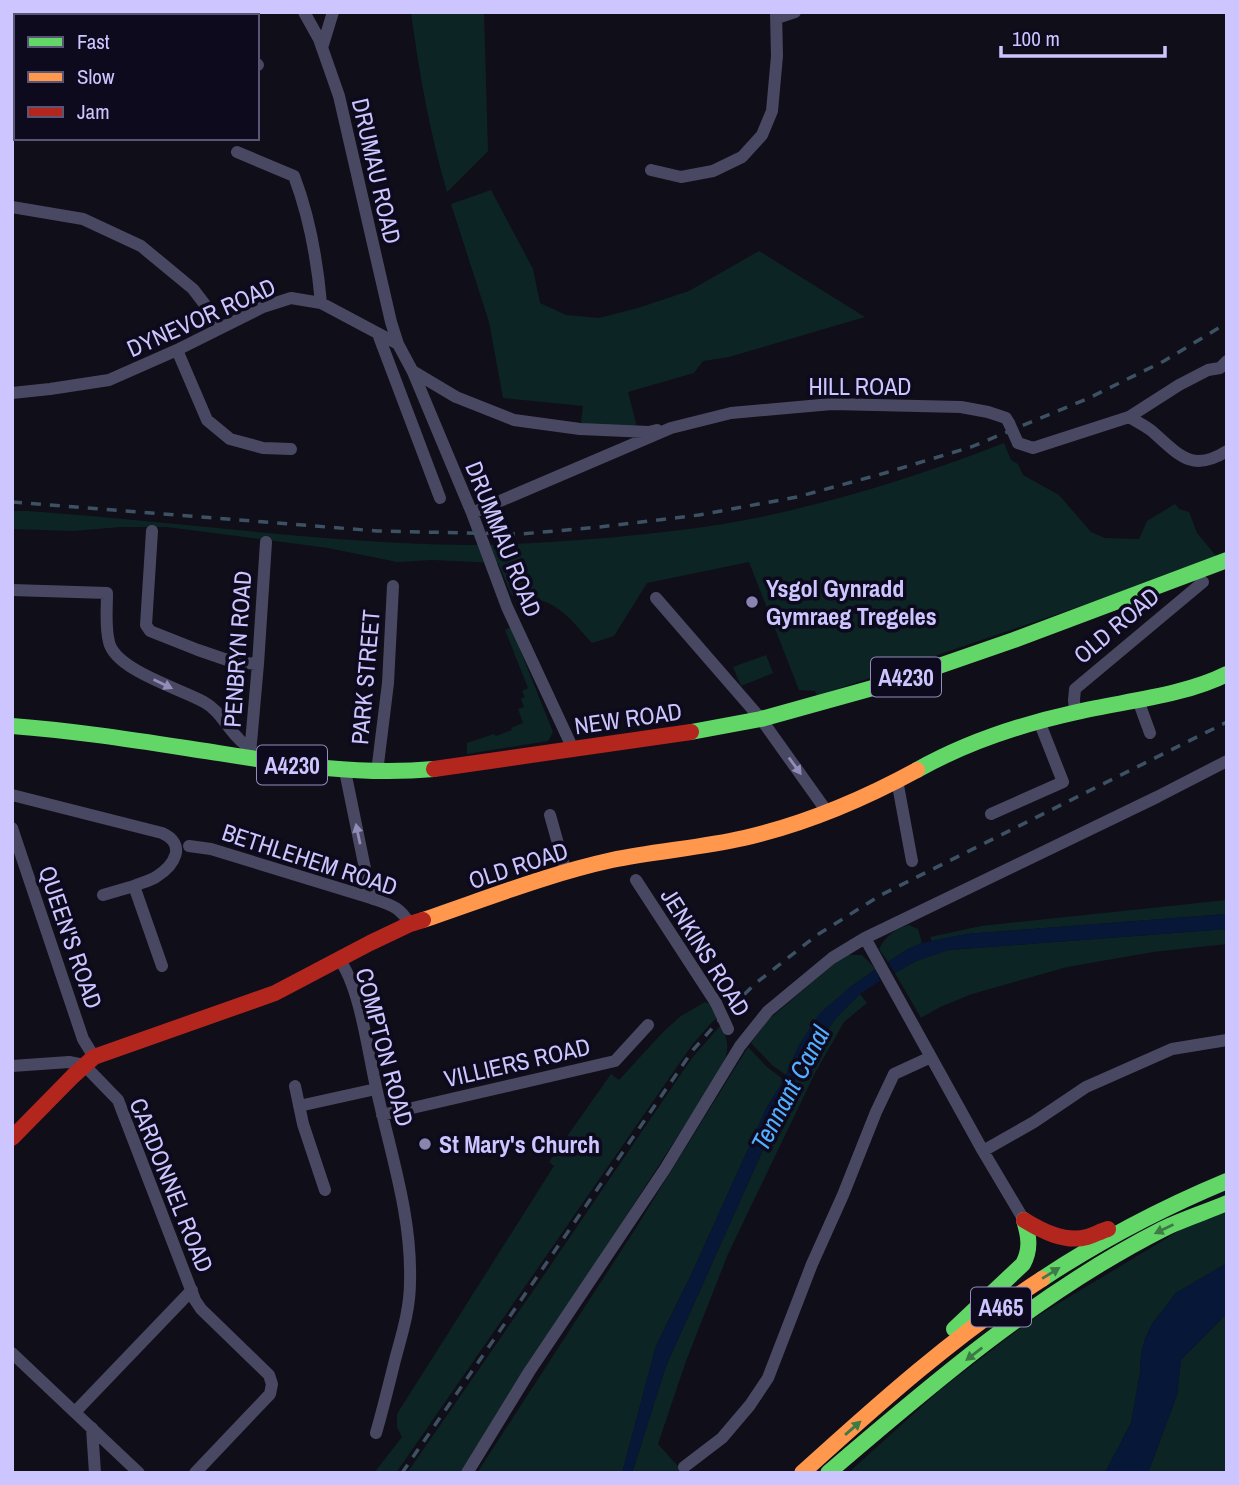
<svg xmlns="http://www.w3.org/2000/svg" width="1239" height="1485" font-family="'Archivo Narrow',sans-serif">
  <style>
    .green { fill: #0d2424 }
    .water { fill: #061737 }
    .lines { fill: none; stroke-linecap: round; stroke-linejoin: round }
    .street { stroke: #494862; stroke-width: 12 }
    .fast { stroke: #63d668; stroke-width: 16 }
    .slow { stroke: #ff974d; stroke-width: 16 }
    .jam { stroke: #b3261e; stroke-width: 16 }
    .rail { stroke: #3c5162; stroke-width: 3.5; stroke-dasharray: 10 9; stroke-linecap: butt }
    .street-bridge { stroke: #494862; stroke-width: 12 }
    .oneway { fill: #918db8 }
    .oneway2 { fill: #3c7a46 }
    .poi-dot { fill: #8a85ae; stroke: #0d0a1d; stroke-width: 2.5 }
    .labels { text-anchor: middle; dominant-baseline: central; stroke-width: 7; stroke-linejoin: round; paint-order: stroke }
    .shield { fill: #0d0a1d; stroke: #938dbb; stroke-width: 2 }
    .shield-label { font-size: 23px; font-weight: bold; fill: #ccc5ff }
    .street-label { font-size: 24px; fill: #ccc5ff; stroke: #0d0a1d }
    .poi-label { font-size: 24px; font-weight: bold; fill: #ccc5ff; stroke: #0d0a1d; text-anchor: start }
    .water-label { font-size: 26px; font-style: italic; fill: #53afff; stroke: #0d0a1d }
  </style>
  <rect width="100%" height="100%" fill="#100e19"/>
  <path class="green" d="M411 12H484L488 151 447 192C430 133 419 73 411 12Z
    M491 190 533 269 540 303 566 315 599 318 638 308 689 291 759 251 865 317 729 357 703 361 694 373 628 392 638 431 580 429 583 406 503 398 489 322 451 204Z
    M1004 443 1011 460 1018 464 1023 475 1059 495 1091 532 1105 538 1139 539 1147 521 1175 504 1179 509 1189 512 1197 533 1217 557 1137 587 817 696 815 691 799 690 749 562 647 583 614 636 592 643C564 612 556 598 512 596L498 563 432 560 397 562 328 548 167 527H120L74 531 12 529V511H28C174 521 320 543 466 545 509 545 551 542 593 539 660 533 728 526 792 510 864 493 935 470 1004 443Z
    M511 627 553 732 548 741 467 754V743L494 734 496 736 512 730 511 728 523 723 518 709 524 707 521 699 525 697 522 691 528 688 505 630Z
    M766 655 773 673 741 686 733 667Z
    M1227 900V914L966 934 932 941 930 937 981 926Z
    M909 925 918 929 922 943 906 950 888 962 879 949C886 936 894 929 909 925Z
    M1227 929V944L1153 952 1067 967 972 994 940 1007 921 1018 895 973 916 961 949 950Z
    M848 955H862L876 969 849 988 799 1045 786 1075 772 1065 751 1043 767 1021 841 958Z
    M860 994 867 1003 844 1022 815 1073 728 1254 686 1361 658 1444 684 1473H632L666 1366 797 1074 836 1018Z
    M705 1002 712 1005 717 1018 711 1023 692 1045 396 1473H374L402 1437 397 1427V1414L554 1166 549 1162 611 1074 619 1080 664 1031 681 1016Z
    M721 1025C729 1042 729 1048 723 1066L460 1473H407L542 1278 692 1058Z
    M748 1047 767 1067 784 1080 767 1107 692 1273 656 1346 622 1473H477L634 1231Z
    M1227 1212V1263L1176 1293 1152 1324 1145 1339 1141 1354 1140 1373 1131 1423 1105 1473H848L940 1390 1031 1320 1187 1226Z
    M1227 1313V1473H1148L1177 1395 1181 1360Z"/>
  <path class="water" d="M1227 914V929L949 950 916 961 895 973 888 962 906 950 922 943 966 934Z
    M876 969 880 981 860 994 836 1018 797 1074 666 1366 632 1473H622L656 1346 692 1273 767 1107 784 1080 799 1045 819 1014 849 988Z
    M1227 1263V1313L1181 1360 1177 1395 1148 1473H1105L1131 1423 1140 1373 1141 1354 1145 1339 1152 1324 1176 1293Z"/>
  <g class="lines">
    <path class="street" d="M105 12 112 16
      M212 12V16
      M304 12 319 39 339 96 391 322 398 344 413 372 472 513 507 607 573 749
      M777 18 795 12
      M322 48 333 12
      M257 64 258 65
      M237 152 294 176C310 218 317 258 321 303
      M651 170 681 177 713 171 742 157 762 135 772 111 777 56 776 12
      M12 207 83 219 141 246 193 289 222 327
      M378 334 440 498
      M177 350 207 420 230 439 263 448 291 449
      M414 372 456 397 514 420 580 429 649 432 657 430
      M12 393 50 389 109 380 177 350 263 307 291 298 321 303 398 344
      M1129 417 1179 385 1208 370 1220 368 1227 361
      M1018 443 1033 448 1129 417C1137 422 1146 426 1153 432 1179 455 1192 473 1227 451
      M472 513 671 428 731 413 832 404 961 407 988 412 1006 418 1009 423
      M152 531 146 625 150 631 198 650 233 662 258 664
      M12 590 107 593C107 609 105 627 109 642 115 670 181 689 204 702 219 710 226 726 238 738 241 742 246 745 250 748
      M656 598 761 719 828 813
      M1138 700 1150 733
      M1075 712 1074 700 1075 689 1203 582
      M250 754 258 664 266 542
      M345 771 371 898
      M377 772 388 683 393 586
      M897 780 912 861
      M12 795 162 833C187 844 175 865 156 877 149 881 141 883 134 886L162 966
      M991 814 1063 782 1039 721
      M550 815 566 872
      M12 828 83 1039 94 1057
      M189 846 211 849 371 898C391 905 399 906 410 924
      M636 880 716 1003
      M103 895 134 886
      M865 938 983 1151 1024 1220
      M339 959C360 987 368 1052 376 1087 390 1152 412 1215 410 1282 410 1309 402 1334 395 1360 389 1384 383 1409 376 1433
      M12 1066 69 1062 84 1065 118 1100 195 1300 201 1309 269 1375 272 1384 270 1394 195 1473
      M295 1086 303 1124 325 1190
      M299 1106 376 1089
      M382 1115 615 1061 648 1025
      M983 1151 1034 1122 1086 1087 1172 1049 1227 1040
      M12 1353 139 1473
      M75 1412 192 1290
      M92 1428 95 1473
      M684 1467 722 1438 750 1405 768 1378 812 1264 843 1195 876 1112 894 1074 931 1057
      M467 1473 529 1372 665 1169 740 1046 768 1011 832 958 865 938 1157 797 1227 761"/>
    <path class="fast" d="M12 726C79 731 146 742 212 752 287 764 358 776 434 769
      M691 732 761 719 887 684 1014 640 1227 560
      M917 770C967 742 1022 724 1077 712 1125 701 1183 696 1227 674
      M1042 1279C1101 1240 1162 1208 1227 1181
      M954 1329 1023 1264C1031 1249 1029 1236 1024 1220
      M828 1473C933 1383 1039 1292 1163 1229 1183 1219 1206 1212 1227 1203"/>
    <path class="slow" d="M423 920C485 899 548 874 612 860 655 851 700 848 744 838 805 824 862 800 917 770
      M802 1473C878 1404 955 1335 1042 1279"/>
    <path class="jam" d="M434 769 691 732
      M12 1138 73 1076 94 1057 275 993 370 943 410 924 423 920
      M1024 1220C1042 1231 1065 1243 1087 1237 1094 1235 1101 1231 1108 1229"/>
    <path class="rail" d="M12 502 377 531 468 533 521 534 600 527 699 515 797 497 885 473 971 447 1089 398 1164 361 1227 323
      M402 1473 693 1050 730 1008 756 983 817 935 881 895 1227 722"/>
    <path class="street-bridge" d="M1009 423 1018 443
      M716 1003 728 1029"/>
  </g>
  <defs><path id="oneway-solid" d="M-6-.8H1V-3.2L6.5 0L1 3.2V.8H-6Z" transform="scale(1.75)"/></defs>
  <g class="oneway">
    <use href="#oneway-solid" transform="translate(163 684) rotate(26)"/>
    <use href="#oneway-solid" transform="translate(795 766) rotate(54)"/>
    <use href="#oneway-solid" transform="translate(358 834) rotate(-102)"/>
  </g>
  <g class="oneway2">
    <use href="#oneway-solid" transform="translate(1164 1229) rotate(154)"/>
    <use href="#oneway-solid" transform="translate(1051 1273) rotate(-32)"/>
    <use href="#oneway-solid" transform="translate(974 1354) rotate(142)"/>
    <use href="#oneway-solid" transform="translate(853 1428) rotate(-41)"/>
  </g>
  <g class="poi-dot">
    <circle cx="752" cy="602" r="7"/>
    <circle cx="425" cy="1144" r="7"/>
  </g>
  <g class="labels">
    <g class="shield">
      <rect x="871" y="657.5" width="70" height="39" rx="5"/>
      <rect x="257" y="745.5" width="70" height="39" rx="5"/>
      <rect x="971" y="1287.5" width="60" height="39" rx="5"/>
    </g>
    <g class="shield-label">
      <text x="906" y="677">A4230</text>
      <text x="292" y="765">A4230</text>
      <text x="1001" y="1307">A465</text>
    </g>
    <g class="street-label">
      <text transform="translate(377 171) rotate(77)">DRUMAU ROAD</text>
      <text transform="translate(201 317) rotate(-24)">DYNEVOR ROAD</text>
      <text x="860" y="386">HILL ROAD</text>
      <text transform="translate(504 539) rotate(68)">DRUMMAU ROAD</text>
      <text transform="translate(1116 625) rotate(-40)">OLD ROAD</text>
      <text transform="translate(237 649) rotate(-86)">PENBRYN ROAD</text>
      <text transform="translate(365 677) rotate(-85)">PARK STREET</text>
      <text transform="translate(628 718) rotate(-8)">NEW ROAD</text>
      <text transform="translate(310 859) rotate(18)">BETHLEHEM ROAD</text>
      <text transform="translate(518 865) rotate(-18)">OLD ROAD</text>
      <text transform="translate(71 937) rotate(71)">QUEEN'S ROAD</text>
      <text transform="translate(706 952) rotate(58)">JENKINS ROAD</text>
      <text transform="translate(385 1047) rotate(75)">COMPTON ROAD</text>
      <text transform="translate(517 1062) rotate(-13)">VILLIERS ROAD</text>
      <text transform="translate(172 1185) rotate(68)">CARDONNEL ROAD</text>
    </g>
    <g class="poi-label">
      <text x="766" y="588">Ysgol Gynradd<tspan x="766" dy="28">Gymraeg Tregeles</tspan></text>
      <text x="439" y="1144">St Mary's Church</text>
    </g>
    <g class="water-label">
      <text transform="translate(790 1088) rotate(-62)">Tennant Canal</text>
    </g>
  </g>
  <rect width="1239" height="1485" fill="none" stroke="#ccc5ff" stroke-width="28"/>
  <rect x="14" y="14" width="245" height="126" fill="#0d0a1d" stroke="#595577" stroke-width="2"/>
  <rect x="28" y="37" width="35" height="10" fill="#63d668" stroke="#595577" stroke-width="2"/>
  <text x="77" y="49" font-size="21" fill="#ccc5ff">Fast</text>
  <rect x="28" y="72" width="35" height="10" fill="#ff974d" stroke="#595577" stroke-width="2"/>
  <text x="77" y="84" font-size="21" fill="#ccc5ff">Slow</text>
  <rect x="28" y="107" width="35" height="10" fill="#b3261e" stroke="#595577" stroke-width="2"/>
  <text x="77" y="119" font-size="21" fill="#ccc5ff">Jam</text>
  <path d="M1001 46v10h164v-10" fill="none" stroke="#ccc5ff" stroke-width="3.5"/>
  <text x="1012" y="46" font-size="21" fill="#ccc5ff" stroke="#0d0a1d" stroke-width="5" paint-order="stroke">100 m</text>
</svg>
